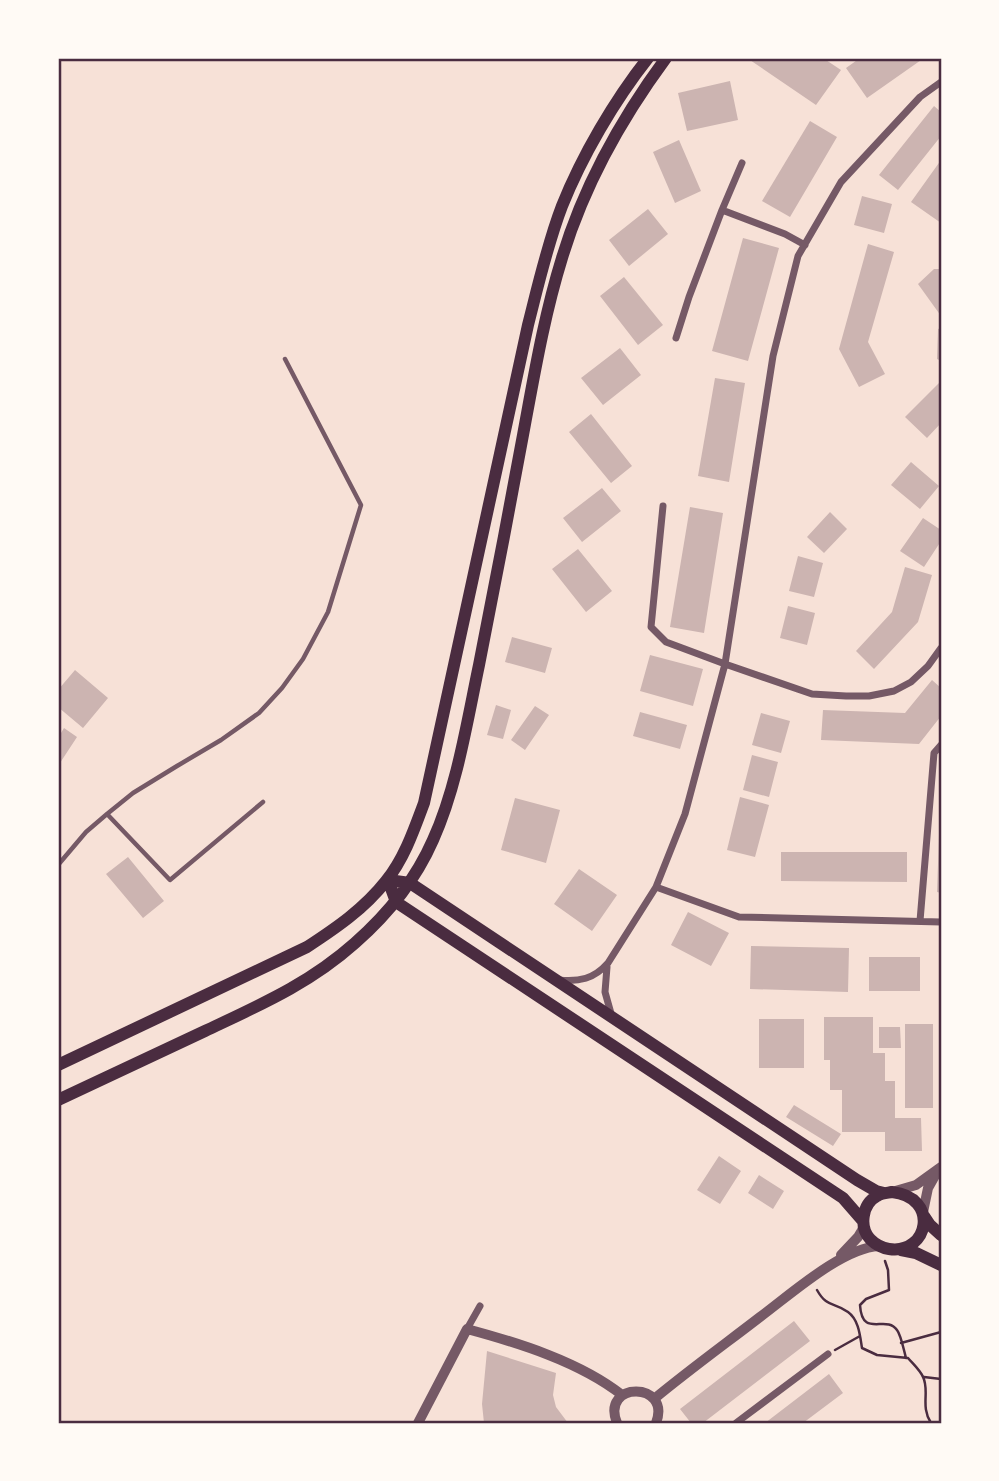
<svg xmlns="http://www.w3.org/2000/svg" width="999" height="1481" font-family="Roboto,sans-serif">
  <style>
    .building { fill: #ccb4b1 }
    .lines { fill: none; stroke-linecap: round; stroke-linejoin: round }
    .path { stroke: #4a2c40; stroke-width: 2.5 }
    .service { stroke: #755966; stroke-width: 4.5 }
    .minor { stroke: #755966; stroke-width: 7 }
    .tertiary { stroke: #755966; stroke-width: 10 }
    .secondary { stroke: #4a2c40; stroke-width: 12 }
    .neatline { fill: none; stroke: #4a2c40; stroke-width: 2.5 }
  </style>
  <rect width="100%" height="100%" fill="#f7e1d7"/>
  <path class="building" d="M747 58H823L841 70 816 105Z
    M860 58H924L867 98 846 68Z
    M730 81 738 120 687 131 678 93Z
    M934 106 941 112V136L898 190 879 175Z
    M810 121 837 137 790 217 762 201Z
    M679 140 701 191 675 203 653 152Z
    M941 160V223L911 202Z
    M862 196 892 204 884 233 854 225Z
    M648 209 668 234 629 266 609 240Z
    M743 238 779 248 748 361 712 351Z
    M868 244 894 252 868 342 885 374 859 387 839 349Z
    M934 269H941V316L918 284Z
    M624 277 663 325 638 345 600 296Z
    M941 328V361L937 359 938 329Z
    M620 348 641 375 603 405 581 378Z
    M715 378 745 383 729 482 698 476Z
    M941 381V423L927 438 905 417Z
    M591 414 632 466 611 483 569 432Z
    M911 462 939 486 920 509 891 485Z
    M602 488 621 511 582 542 563 518Z
    M690 507 723 513 704 633 670 627Z
    M830 512 847 529 824 553 807 537Z
    M923 518 941 530V541L924 567 900 551Z
    M578 549 612 591 586 612 552 569Z
    M798 556 823 563 814 597 789 591Z
    M905 567 932 575 918 622 874 669 856 651 892 612Z
    M788 606 815 613 807 645 780 638Z
    M512 637 552 648 545 673 505 662Z
    M650 655 703 669 693 706 640 691Z
    M75 670 108 698 83 728 58 707V690Z
    M932 680 941 688V716L919 744 821 740 823 710 905 713Z
    M496 705 511 710 503 739 487 735Z
    M535 706 549 715 525 750 511 740Z
    M640 712 687 725 680 749 633 736Z
    M761 713 790 721 781 753 752 745Z
    M64 728 77 737 58 766V738Z
    M752 755 778 762 769 797 743 790Z
    M740 797 769 805 755 857 727 850Z
    M515 798 560 810 546 863 501 850Z
    M939 835H941V893L937 892Z
    M781 852H907V882L781 881Z
    M128 857 164 901 143 918 106 874Z
    M579 869 617 895 592 931 554 904Z
    M688 912 729 933 711 966 671 945Z
    M751 946 849 948 848 992 750 989Z
    M869 957H920V991H869Z
    M824 1017H873V1053H885V1081H895V1118H921L922 1151H885V1132H842V1090H830V1060H824Z
    M759 1019H804V1068H759Z
    M905 1024H933V1108H905Z
    M879 1027H900L901 1048H879Z
    M794 1105 841 1134 833 1146 786 1117Z
    M719 1156 741 1171 720 1204 697 1190Z
    M759 1175 784 1191 773 1209 748 1193Z
    M794 1321 810 1341 703 1423H691L680 1409Z
    M487 1351 556 1373 553 1395 556 1407 568 1423H484L482 1404Z
    M829 1374 843 1393 803 1423H765Z"/>
  <g class="lines">
    <path class="path" d="M885 1261 888 1270 889 1290 866 1299 860 1305C862 1339 886 1314 897 1330 901 1335 904 1351 906 1358
      M817 1290C827 1308 834 1302 848 1312 859 1320 860 1336 862 1348L877 1355 908 1358C913 1364 920 1370 923 1377 930 1391 920 1406 931 1423
      M901 1343 941 1332
      M835 1350 860 1336
      M924 1377 941 1379"/>
    <path class="service" d="M107 814 170 880 263 802
      M58 865 86 832 107 814 133 793 177 766 221 740 259 713 282 688 303 659 328 612 361 505 285 359"/>
    <path class="minor" d="M722 210 742 163
      M676 338 689 297 722 210 785 234 805 245
      M663 506 651 627 666 642 725 664 812 694 846 696H869L894 691 911 682 928 666 941 648
      M656 887 739 917 941 922
      M920 921 934 753 941 745
      M607 967 605 992 612 1017
      M559 980C579 982 594 979 608 963L656 887 685 814 725 664 773 356 798 256 841 182 920 97 941 82
      M467 1329 480 1306
      M736 1423 828 1354"/>
    <path class="tertiary" d="M892 1192 916 1185 941 1167
      M923 1212 928 1188 937 1172
      M841 1255 858 1237 864 1227
      M654 1399C689 1370 725 1344 760 1317 791 1294 842 1248 879 1246
      M418 1423 467 1329C519 1343 580 1362 622 1395
      M617 1423C600 1381 672 1381 656 1423"/>
    <path class="secondary" d="M388 880 396 902 843 1198 863 1221
      M388 880 410 883 857 1180 876 1191 884 1193
      M58 1065 307 947C336 928 364 909 386 881 404 859 414 830 424 803L528 325C538 286 547 245 562 206 582 156 614 101 648 58
      M58 1100C107 1077 156 1054 205 1031 260 1005 309 984 355 943 388 914 415 881 433 840 457 787 467 722 479 665 494 588 509 512 523 435 534 376 544 316 562 258 584 185 621 119 666 58
      M892 1192C940 1197 929 1255 889 1249 882 1248 875 1244 870 1239 859 1227 862 1204 877 1196 882 1193 887 1193 892 1192Z
      M924 1216 930 1225 941 1235
      M901 1250 916 1253 941 1265"/>
  </g>
  <rect width="999" height="1481" fill="none" stroke="#fffaf5" stroke-width="119"/>
  <rect x="60" y="60" width="880" height="1362" class="neatline"/>
</svg>
